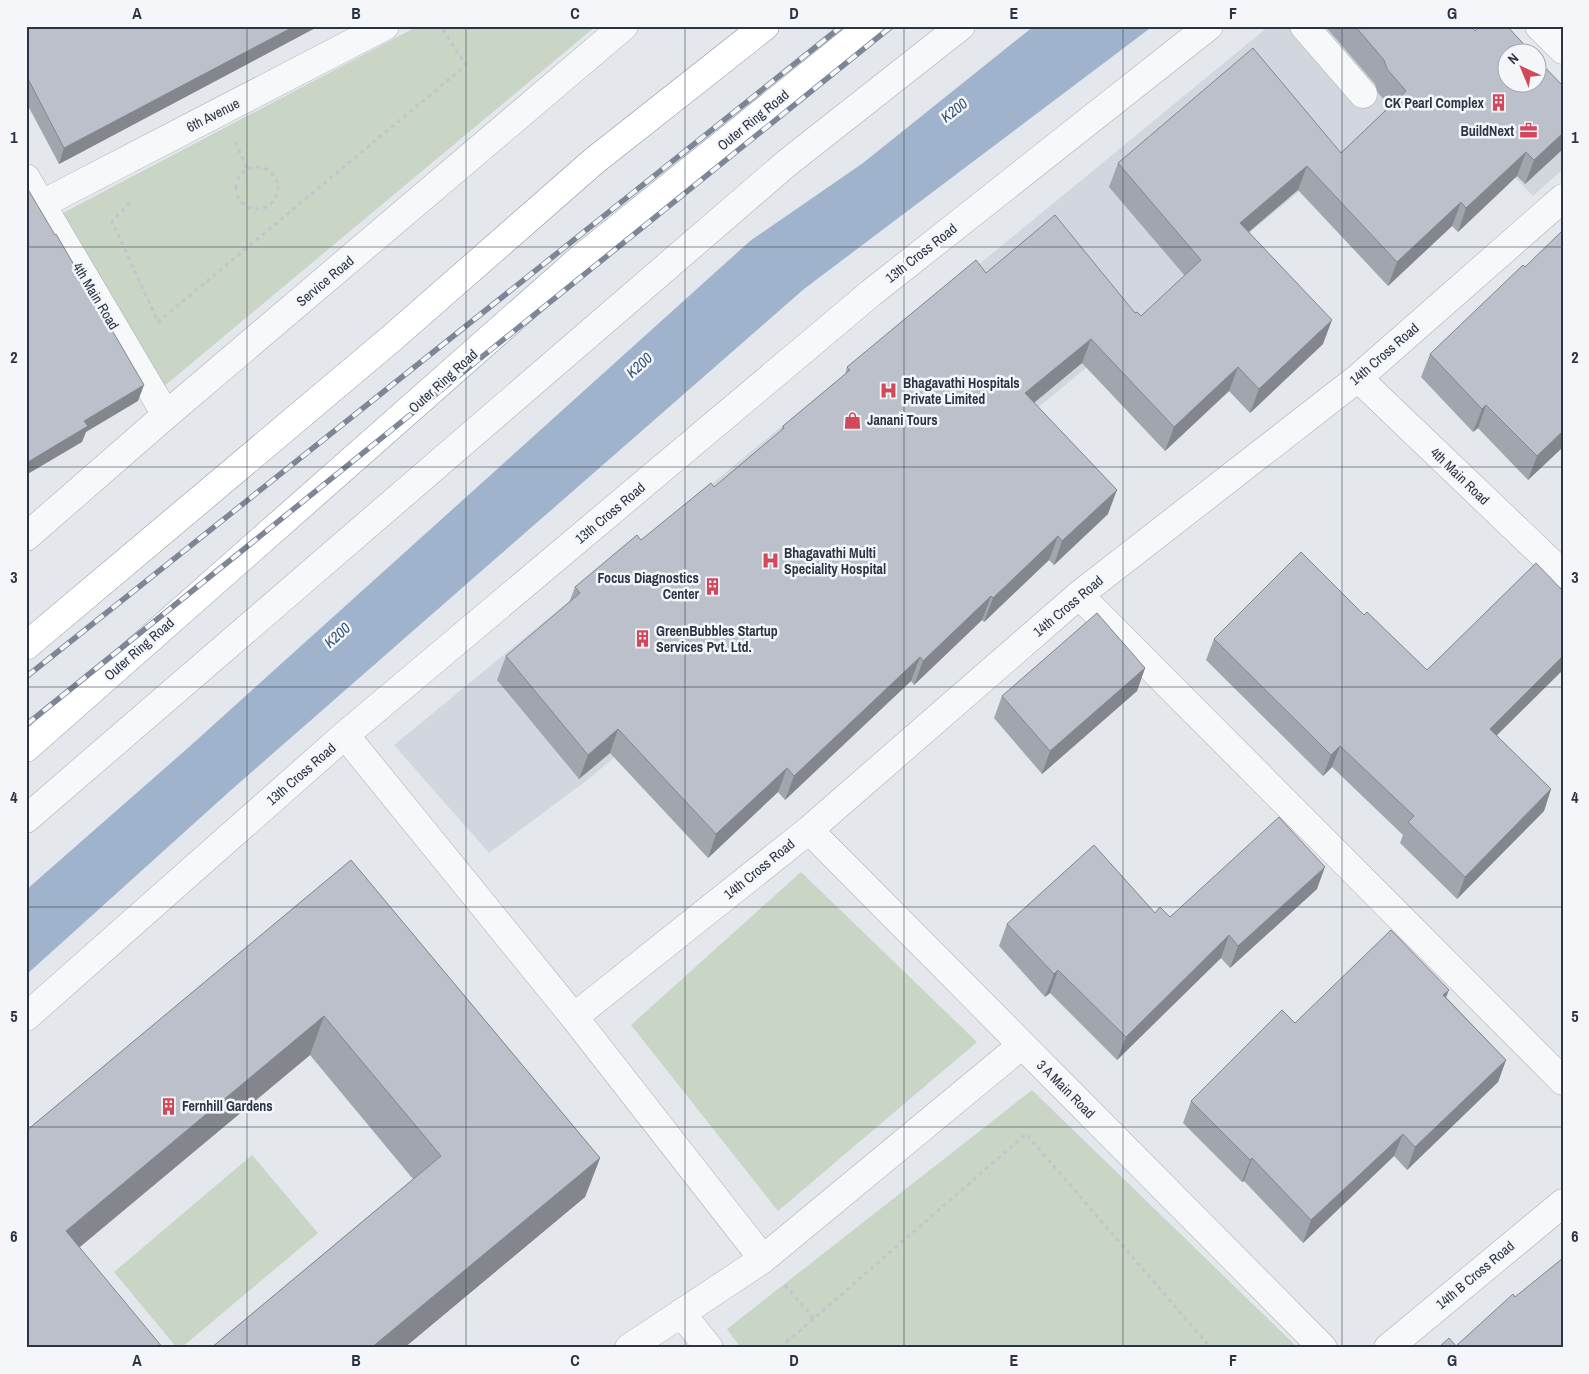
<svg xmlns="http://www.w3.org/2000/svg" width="1589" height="1374" font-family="'Archivo Narrow',sans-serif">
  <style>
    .built { fill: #d2d6de }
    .green { fill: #c9d6c5 }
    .water { fill: #9fb4cc }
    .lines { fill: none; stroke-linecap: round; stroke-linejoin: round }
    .minor-casing { stroke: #a9aeb7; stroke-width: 29 }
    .highway-casing { stroke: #8b94a3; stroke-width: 29 }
    .path { stroke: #c2c5cb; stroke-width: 3; stroke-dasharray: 4 4; stroke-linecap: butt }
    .minor { stroke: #f7f8fa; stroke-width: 28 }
    .highway { stroke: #fff; stroke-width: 28 }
    .rail-casing { stroke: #7d8696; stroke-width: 5.5 }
    .rail { stroke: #f4f6f9; stroke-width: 4; stroke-dasharray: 11; stroke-linecap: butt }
    .wall { fill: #a1a5ae }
    .shaded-wall { fill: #83868d }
    .building { fill: #bbc0ca; stroke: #83868d }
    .grid { fill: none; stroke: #2b3445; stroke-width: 1; stroke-opacity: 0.55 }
    .labels { text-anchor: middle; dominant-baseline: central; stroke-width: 5; stroke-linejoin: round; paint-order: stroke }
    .poi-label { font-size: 14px; font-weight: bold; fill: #2b3445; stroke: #f4f6f9; text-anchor: start }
    .street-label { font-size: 14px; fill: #2b3445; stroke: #f4f6f9 }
    .water-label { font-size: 15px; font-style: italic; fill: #34527a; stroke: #f4f6f9 }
    .neatline { fill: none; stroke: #2b3445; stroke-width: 2 }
    .grid-label { font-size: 16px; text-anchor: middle; font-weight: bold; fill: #2b3445 }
  </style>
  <rect width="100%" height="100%" fill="#e4e7ec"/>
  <path class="built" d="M1269 26H1470L1506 82 1563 117V169L1533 196 1427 86 586 781 489 853 394 745Z"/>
  <path class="green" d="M418 26H596L162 388 63 213Z
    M801 872 977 1042 778 1211 631 1025Z
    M1032 1090 1298 1348H741L727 1329Z
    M252 1155 318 1233 181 1348H177L114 1272Z"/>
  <path class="water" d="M1034 26H1153L804 289 230 791 26 975V890L189 747 750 241 863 163Z"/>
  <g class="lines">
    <defs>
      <path id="minor" d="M1304 26 1363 94
        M1539 26 1563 50
        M26 178 166 415
        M42 204 385 26
        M1358 378 1563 574
        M26 537 166 415 624 26
        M1079 595 1563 1081
        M345 735 574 1017 763 1259
        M26 819 787 163 961 26
        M809 830 1323 1348
        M26 1017 345 735 871 293 1209 26
        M574 1017 809 830 1079 595 1358 378 1563 198
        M681 1313 709 1348
        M629 1348 763 1259 1022 1045
        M1388 1348 1563 1203"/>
      <path id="highway" d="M26 646 392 338 594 161 765 26
        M26 748 580 259 870 26"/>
    </defs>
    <use href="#minor" class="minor-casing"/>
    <use href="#highway" class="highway-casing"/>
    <path class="path" d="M235 142 247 168
      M236 188a21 21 0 1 1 42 0a21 21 0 1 1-42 0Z
      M130 203 112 221 158 322 466 65 441 27 433 26
      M785 1285 814 1319
      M780 1348 1026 1134 1211 1348"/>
    <use href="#minor" class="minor"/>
    <use href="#highway" class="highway"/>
    <defs>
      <path id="rail" d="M26 677 842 26
        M26 725 892 26"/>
    </defs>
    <use href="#rail" class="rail-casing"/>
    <use href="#rail" class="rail"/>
  </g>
  <path class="wall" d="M26 26H319L59 164 26 102Z
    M1325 26H1471L1475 31 1563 86V149L1525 184 1517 176 1458 232 1452 226 1388 286 1298 190 1249 232 1323 344 1250 413 1229 391 1165 451 1082 363 1034 402 1108 514 1054 565 1049 560 984 622 982 620 914 685 911 681 785 800 778 792 708 858 610 753 579 779 497 680 506 656 569 603 575 587 641 540 714 487 781 431 783 426 845 375 847 367 986 273 1135 313 1141 316 1185 276 1109 187 1118 163 1341 153 1390 106 1378 93 1375 84Z
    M1525 267 1563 447 1528 480 1478 428 1473 432 1421 377 1430 354Z
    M1364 615 1427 670 1497 736 1551 789 1544 811 1457 899 1400 843 1403 835 1332 767 1323 776 1206 660 1214 639Z
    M1145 668 1137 691 1042 774 994 718 1002 696Z
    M351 860 600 1158 585 1197 404 1348H211L413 1179 310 1055 80 1247 26 1348V1131Z
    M1317 889 1230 968 1221 958 1117 1060 1050 993 1045 997 999 946 1007 924 1155 913 1170 917Z
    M1446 997 1506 1060 1498 1082 1407 1170 1394 1156 1303 1243 1244 1181 1242 1182 1183 1123 1191 1101 1295 1023Z"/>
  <path class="shaded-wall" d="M295 26H319L59 164 64 148Z
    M1563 133V149L1525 184 1534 160Z
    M1526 152 1517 176 1458 232 1466 208Z
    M1307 166 1298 190 1231 247 1240 223Z
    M1461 202 1452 226 1388 286 1397 262Z
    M1332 320 1323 344 1250 413 1259 389Z
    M1091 339 1082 363 1017 417 1025 393Z
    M1238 367 1229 391 1165 451 1174 427Z
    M144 385 138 401 86 432 82 442 26 475V467L28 462 84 421Z
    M1486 405 1478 428 1473 432 1482 409Z
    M1563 431V447L1528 480 1537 456Z
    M1117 490 1108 514 1054 565 1062 541Z
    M1058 536 1049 560 984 622 993 598Z
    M991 596 982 620 914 685 923 661Z
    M1563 656V670L1482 750 1490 729Z
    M920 657 911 681 785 800 794 776Z
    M1145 668 1137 691 1042 774 1050 751Z
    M618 729 610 753 579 779 588 755Z
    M1340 746 1332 767 1323 776 1331 755Z
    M787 768 778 792 708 858 716 834Z
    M1551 789 1544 811 1457 899 1465 877Z
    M1325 867 1317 889 1230 968 1238 946Z
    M1229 935 1221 958 1117 1060 1126 1037Z
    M1058 970 1050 993 1045 997 1054 974Z
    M1449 990 1440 1012 1443 995Z
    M324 1016 310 1055 52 1270 66 1231Z
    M1506 1060 1498 1082 1407 1170 1415 1147Z
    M1403 1134 1394 1156 1303 1243 1311 1220Z
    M600 1158 585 1197 404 1348H371Z
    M1252 1158 1244 1181 1242 1182 1250 1160Z"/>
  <path class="building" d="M26 26H295L64 148 26 75Z
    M1355 26H1471L1475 31 1480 26H1507L1531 52H1506V82H1536V58L1563 86V133L1534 160 1526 152 1466 208 1461 202 1397 262 1307 166 1240 223 1332 320 1259 389 1238 367 1174 427 1091 339 1025 393 1117 490 1062 541 1058 536 993 598 991 596 923 661 920 657 794 776 787 768 716 834 618 729 588 755 506 656 580 593 575 587 637 535 641 540 711 483 714 487 784 428 783 426 850 370 847 367 976 260 986 273 1055 215 1135 313 1137 312 1141 316 1201 260 1118 163 1253 48 1341 153 1406 91 1387 69 1384 60Z
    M26 186 55 235 56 234 144 385 84 421 88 426 28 462 26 459Z
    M1563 230V431L1537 456 1486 405 1482 409 1430 354 1523 265 1525 267Z
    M1301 552 1364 615 1367 612 1427 670 1536 563 1563 591V656L1490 729 1551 789 1465 877 1408 822 1414 816 1340 746 1331 755 1214 639Z
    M1097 613 1145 668 1050 751 1002 696Z
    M1279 817 1325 867 1238 946 1229 935 1126 1037 1058 970 1054 974 1007 924 1094 845 1155 913 1160 907 1170 917Z
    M351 860 600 1158 371 1348H211L441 1156 324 1016 66 1231 163 1348H26V1131Z
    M1391 930 1449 990 1443 995 1506 1060 1415 1147 1403 1134 1311 1220 1252 1158 1250 1160 1191 1101 1282 1010 1295 1023Z
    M1563 1258V1348H1438L1449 1338 1456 1346 1513 1294 1515 1297Z"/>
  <path class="grid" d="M247 26V1348M466 26V1348M685 26V1348M904 26V1348M1123 26V1348M1342 26V1348M26 247H1563M26 467H1563M26 687H1563M26 907H1563M26 1127H1563"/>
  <defs>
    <symbol id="building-bare" viewBox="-9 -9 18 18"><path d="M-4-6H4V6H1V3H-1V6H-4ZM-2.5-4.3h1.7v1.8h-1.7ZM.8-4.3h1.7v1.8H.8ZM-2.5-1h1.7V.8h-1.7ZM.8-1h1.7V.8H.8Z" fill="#d1495b" stroke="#f4f6f9" stroke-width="2.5" paint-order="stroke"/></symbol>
    <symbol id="office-bare" viewBox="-9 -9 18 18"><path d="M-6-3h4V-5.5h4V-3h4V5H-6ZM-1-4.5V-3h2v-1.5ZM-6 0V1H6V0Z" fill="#d1495b" stroke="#f4f6f9" stroke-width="2.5" paint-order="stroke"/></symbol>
    <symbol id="hospital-bare" viewBox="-9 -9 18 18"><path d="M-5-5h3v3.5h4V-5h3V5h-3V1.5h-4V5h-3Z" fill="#d1495b" stroke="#f4f6f9" stroke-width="2.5" paint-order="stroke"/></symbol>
    <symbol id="shop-bare" viewBox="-9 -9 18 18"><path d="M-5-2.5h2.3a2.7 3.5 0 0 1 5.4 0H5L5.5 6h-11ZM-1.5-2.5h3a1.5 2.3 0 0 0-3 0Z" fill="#d1495b" stroke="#f4f6f9" stroke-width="2.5" paint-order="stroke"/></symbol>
  </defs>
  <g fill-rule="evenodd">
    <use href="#building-bare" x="1486" y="90" width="25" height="25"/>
    <use href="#office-bare" x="1516" y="118" width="25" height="25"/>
    <use href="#hospital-bare" x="876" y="378" width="25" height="25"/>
    <use href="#shop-bare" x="840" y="408" width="25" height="25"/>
    <use href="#hospital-bare" x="758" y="548" width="25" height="25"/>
    <use href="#building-bare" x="700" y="574" width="25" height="25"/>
    <use href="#building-bare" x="630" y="626" width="25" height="25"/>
    <use href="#building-bare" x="156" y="1094" width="25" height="25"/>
  </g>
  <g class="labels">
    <g class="poi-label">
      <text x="1484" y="103" text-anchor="end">CK Pearl Complex</text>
      <text x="1514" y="131" text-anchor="end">BuildNext</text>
      <text x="903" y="383">Bhagavathi Hospitals<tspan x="903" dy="16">Private Limited</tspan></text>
      <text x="867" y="420">Janani Tours</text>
      <text x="784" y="553">Bhagavathi Multi<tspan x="784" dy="16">Speciality Hospital</tspan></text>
      <text x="699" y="578" text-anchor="end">Focus Diagnostics<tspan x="699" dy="16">Center</tspan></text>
      <text x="656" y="631">GreenBubbles Startup<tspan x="656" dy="16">Services Pvt. Ltd.</tspan></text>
      <text x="182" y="1106">Fernhill Gardens</text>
    </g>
    <g class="street-label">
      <text transform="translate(213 115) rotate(-27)">6th Avenue</text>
      <text transform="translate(753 120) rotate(-39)">Outer Ring Road</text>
      <text transform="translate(921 253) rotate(-38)">13th Cross Road</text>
      <text transform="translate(325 281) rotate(-40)">Service Road</text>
      <text transform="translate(96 296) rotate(59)">4th Main Road</text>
      <text transform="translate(1384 354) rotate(-41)">14th Cross Road</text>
      <text transform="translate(443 381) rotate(-42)">Outer Ring Road</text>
      <text transform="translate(1460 476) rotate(44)">4th Main Road</text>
      <text transform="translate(610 513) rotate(-40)">13th Cross Road</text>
      <text transform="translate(1068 606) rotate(-40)">14th Cross Road</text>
      <text transform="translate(139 649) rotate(-41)">Outer Ring Road</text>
      <text transform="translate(301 774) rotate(-41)">13th Cross Road</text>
      <text transform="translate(759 869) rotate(-39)">14th Cross Road</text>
      <text transform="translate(1066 1089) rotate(45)">3 A Main Road</text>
      <text transform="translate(1475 1275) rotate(-40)">14th B Cross Road</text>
    </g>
    <g class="water-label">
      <text transform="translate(954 110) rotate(-38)">K200</text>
      <text transform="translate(639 365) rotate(-42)">K200</text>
      <text transform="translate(337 635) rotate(-42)">K200</text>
    </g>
  </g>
  <rect width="1589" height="1374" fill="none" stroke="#f4f6f9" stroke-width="55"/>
  <g transform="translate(1522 68) rotate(316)"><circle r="24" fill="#f4f6f9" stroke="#a4a8b1"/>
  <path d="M0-4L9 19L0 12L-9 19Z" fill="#d1495b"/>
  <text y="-8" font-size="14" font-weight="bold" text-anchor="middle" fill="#2b3445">N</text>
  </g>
  <rect x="28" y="28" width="1534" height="1318" class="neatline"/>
  <g class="grid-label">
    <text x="137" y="19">A</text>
    <text x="356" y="19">B</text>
    <text x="575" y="19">C</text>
    <text x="794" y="19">D</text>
    <text x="1014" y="19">E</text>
    <text x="1233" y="19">F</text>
    <text x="1452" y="19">G</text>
    <text x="14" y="143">1</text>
    <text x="1575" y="143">1</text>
    <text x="14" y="363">2</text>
    <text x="1575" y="363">2</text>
    <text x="14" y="583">3</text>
    <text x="1575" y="583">3</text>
    <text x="14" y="803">4</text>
    <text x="1575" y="803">4</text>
    <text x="14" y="1022">5</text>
    <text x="1575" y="1022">5</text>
    <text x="14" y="1242">6</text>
    <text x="1575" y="1242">6</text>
    <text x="137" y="1366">A</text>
    <text x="356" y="1366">B</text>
    <text x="575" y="1366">C</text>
    <text x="794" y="1366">D</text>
    <text x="1014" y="1366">E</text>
    <text x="1233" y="1366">F</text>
    <text x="1452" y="1366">G</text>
  </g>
</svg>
